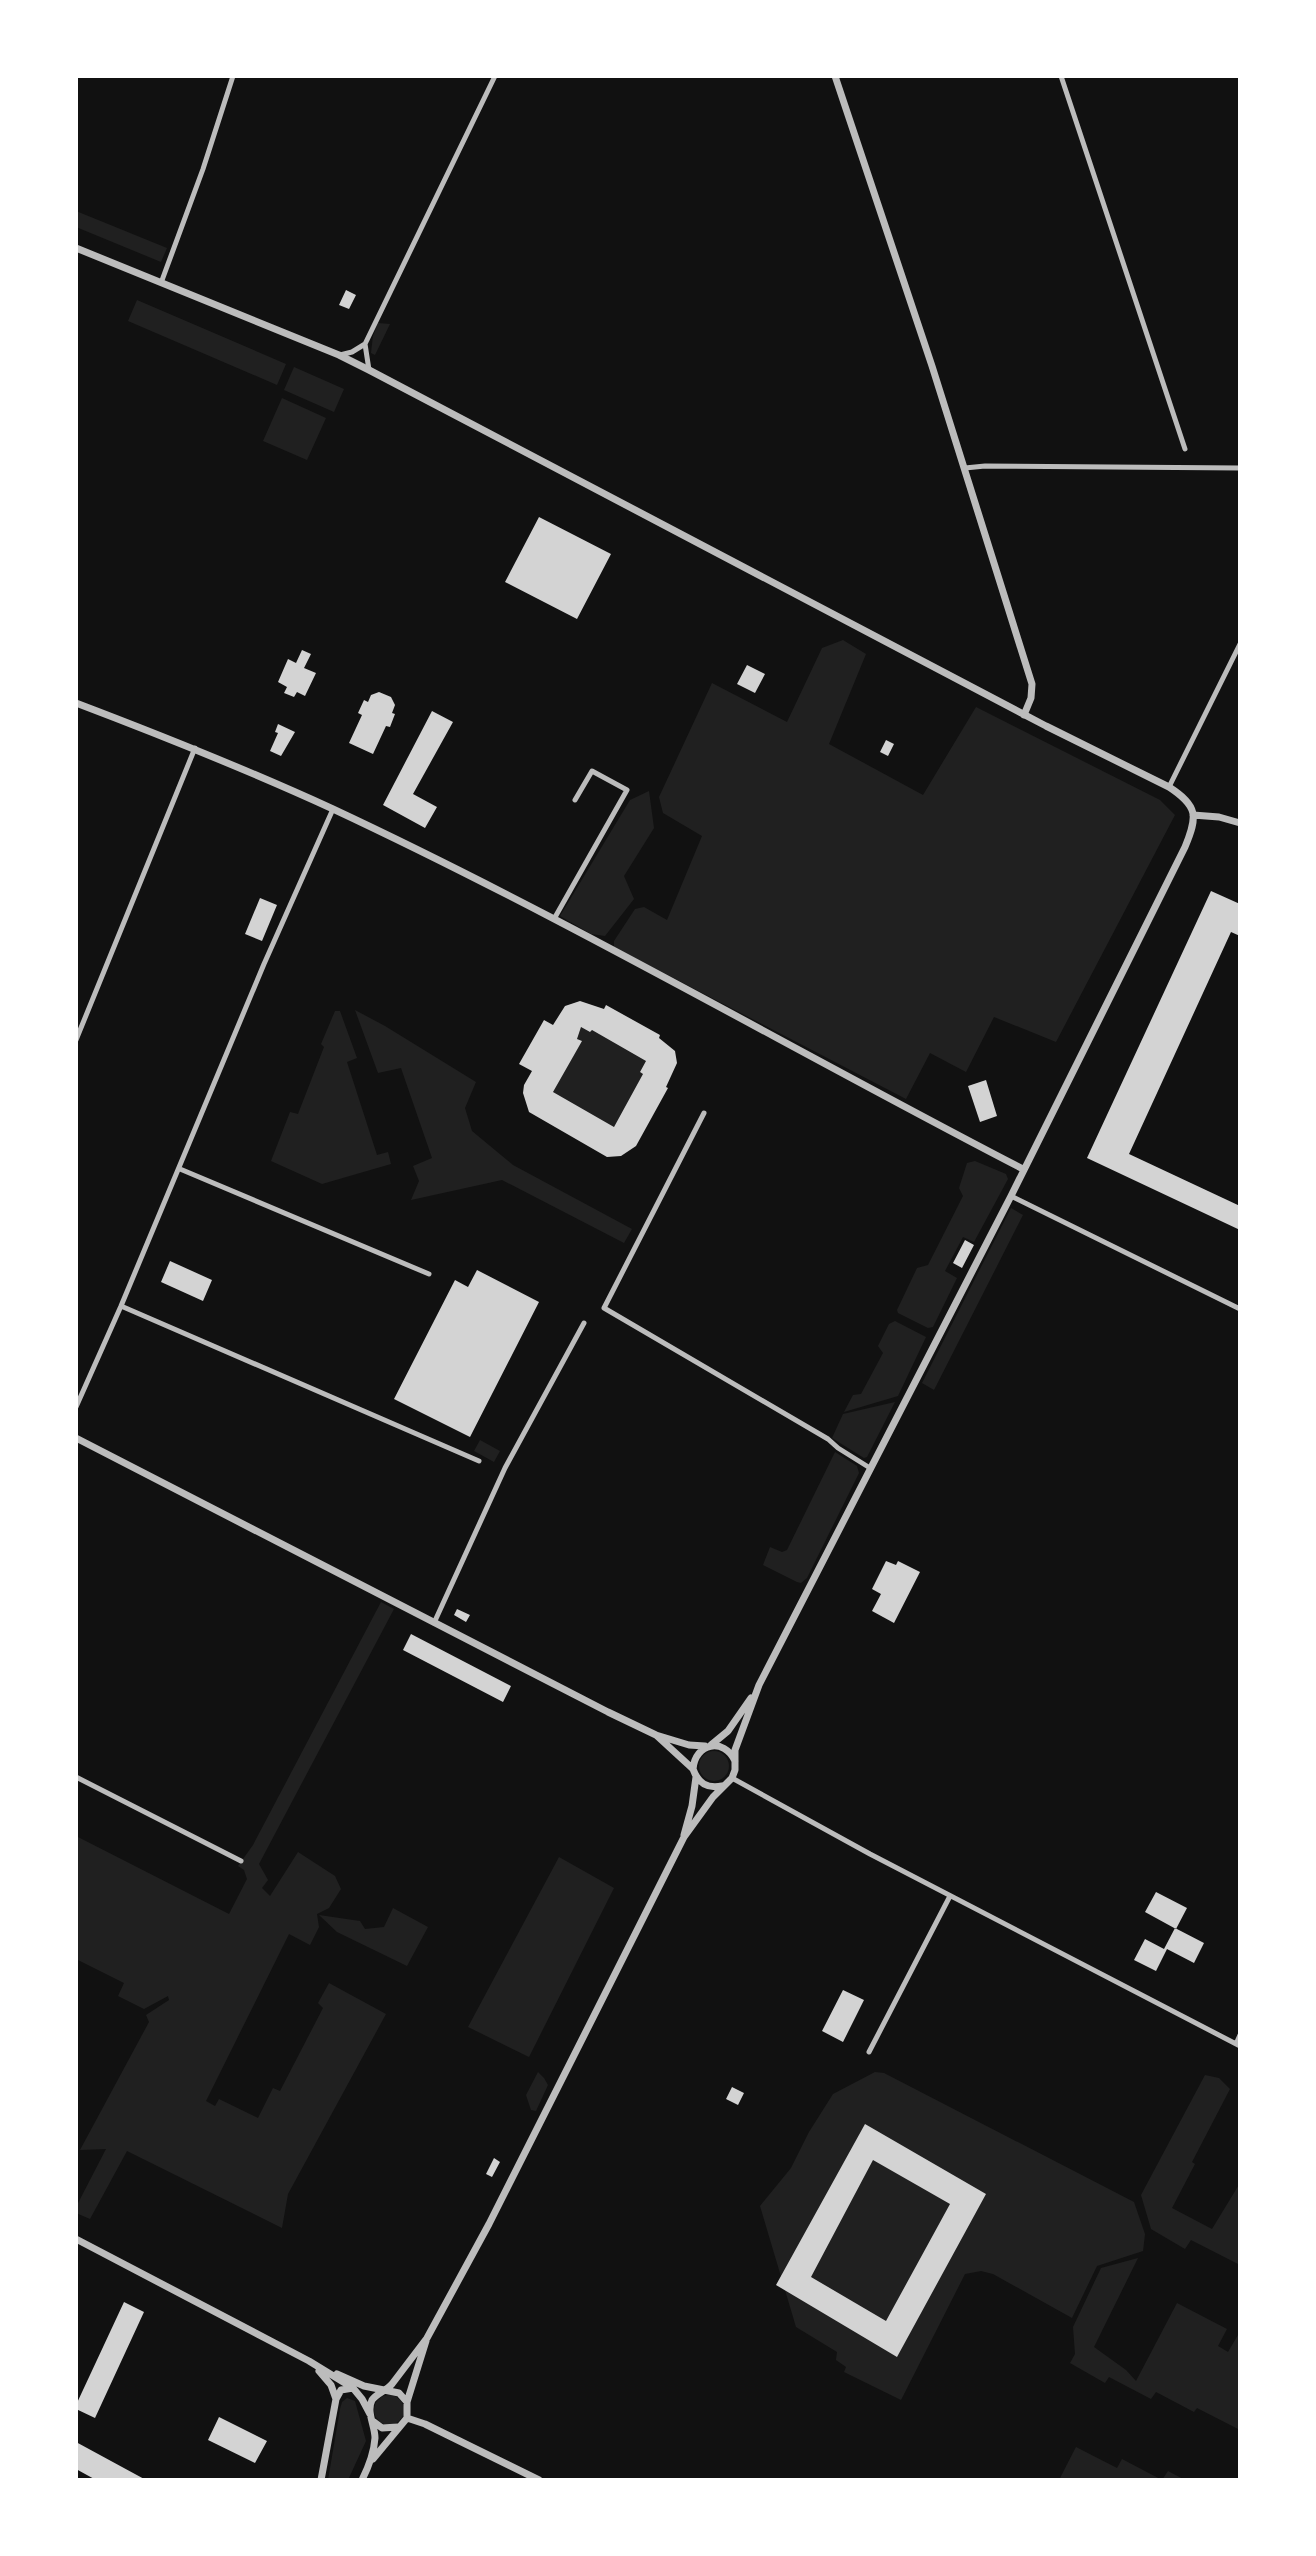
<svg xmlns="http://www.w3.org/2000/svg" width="1316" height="2556" font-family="'Source Sans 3',sans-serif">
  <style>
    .green { fill: #202020 }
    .building { fill: #d3d3d3; fill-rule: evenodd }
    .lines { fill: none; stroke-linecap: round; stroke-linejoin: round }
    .minor { stroke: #bcbcbc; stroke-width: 5 }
    .tertiary { stroke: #bcbcbc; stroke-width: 7 }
  </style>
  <rect width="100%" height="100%" fill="#111"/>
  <path class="green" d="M76 211 167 248 161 262 76 227Z
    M137 300 286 364 277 385 128 321Z
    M378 323 390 324 375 355 371 353 373 336Z
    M294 367 344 389 334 412 284 390Z
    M282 398 326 418 307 460 263 441Z
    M843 640 866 654 829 744 923 795 976 707 1160 800 1175 815 1056 1042 994 1017 966 1072 930 1053 906 1099 614 947V941L635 909 644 907 667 920 702 836 663 813 659 797 712 683 787 722 822 648Z
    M649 791 654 828 624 876 634 899 605 936 591 934 560 916 630 800Z
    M355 1010 385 1026 476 1082 465 1108 472 1131 513 1165 632 1229 624 1243 502 1180 411 1200 419 1181 413 1166 432 1158 401 1068 378 1073Z
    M335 1011H340L357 1058 347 1062 377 1155 388 1152 391 1164 322 1184 271 1161 290 1112 298 1114 324 1047 321 1044Z
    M581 1027 590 1032 592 1030 646 1061 640 1072 643 1074 614 1127 553 1092 581 1042 577 1039Z
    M975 1161 1006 1174 1008 1179 974 1242 963 1237 945 1271 957 1278 933 1327 928 1328 898 1313 897 1310 917 1268 928 1265 963 1196 959 1188 967 1163Z
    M1011 1208 1023 1215 934 1390 922 1383Z
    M895 1321 926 1337 898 1396 844 1412 853 1395 861 1394 883 1353 878 1346 889 1324Z
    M895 1402 867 1457 864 1458 832 1438 843 1414Z
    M480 1440 500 1451 494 1462 474 1451Z
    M835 1452 857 1466 859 1473 807 1578 801 1583 797 1582 763 1565 770 1547 782 1552 787 1550Z
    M381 1602 394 1609 259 1864 268 1880 262 1888 270 1896 298 1852 335 1876 341 1889 329 1908 317 1914 319 1927 310 1945 289 1934 206 2101 215 2106 219 2099 258 2118 273 2088 280 2091 323 2008 318 2003 329 1983 386 2014 288 2194 282 2228 127 2151 90 2219 76 2213V2207L106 2149 80 2150 149 2022 146 2015 169 2000 168 1996 144 2009 118 1996 124 1983 76 1959V1836L229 1914 247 1879 244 1870 238 1866 253 1845Z
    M699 1766a15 15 0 1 1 30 0a15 15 0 1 1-30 0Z
    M559 1857 614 1888 529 2057 468 2027Z
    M393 1908 428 1927 407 1966 337 1932 319 1915 360 1921 365 1929 384 1927Z
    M538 2072 544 2078 548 2085 536 2111 531 2110 526 2095Z
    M875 2072 884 2073 1134 2202 1145 2234 1143 2251 1097 2266 1072 2318 993 2274 981 2271 965 2274 901 2400 844 2372 846 2367 836 2360 837 2352 796 2327 760 2206 791 2168 809 2132 833 2094Z
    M1205 2075 1219 2078 1230 2089 1192 2162 1195 2164 1172 2208 1212 2229 1240 2183V2265L1191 2240 1185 2249 1151 2229 1141 2195Z
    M1138 2258 1094 2347 1126 2370 1136 2381 1177 2303 1227 2329 1218 2346 1228 2352 1238 2335 1240 2336V2430L1197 2408 1194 2412 1156 2392 1151 2399 1109 2377 1105 2383 1070 2363 1075 2354 1073 2327 1101 2268Z
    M374 2410a15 15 0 1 1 30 0a15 15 0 1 1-30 0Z
    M347 2398 355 2401 366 2441 348 2480H328L340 2409 342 2402Z
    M1076 2447 1117 2468 1122 2459 1162 2480 1168 2471 1185 2480H1059Z"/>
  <path class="building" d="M346 290 356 295 349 309 339 305Z
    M539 517 611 554 577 619 505 582Z
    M302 650 311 654 304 668 316 673 305 696 297 692 294 697 284 693 287 687 278 682 288 659 296 663Z
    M747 665 765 674 755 693 737 684Z
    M379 692 391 697 395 705 392 713 395 714 390 727 386 726 373 754 349 743 362 715 358 713 364 700 368 702 371 695Z
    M432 711 453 722 413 794 437 807 425 828 383 805Z
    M278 724 295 732 281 756 270 751 278 733 275 732Z
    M886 740 894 744 888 756 880 752Z
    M1211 891 1240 904V936L1231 932 1129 1154 1240 1206V1230L1087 1158Z
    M260 898 277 905 262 941 245 934Z
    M580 1001 604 1009 606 1005 660 1035 659 1038 675 1051 677 1063 666 1087 668 1088 636 1146 621 1156 607 1157 529 1112 523 1093 524 1085 532 1071 519 1064 544 1020 553 1025 565 1006ZM581 1027 590 1032 592 1030 646 1061 640 1072 643 1074 614 1127 553 1092 582 1041 577 1039Z
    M986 1080 997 1116 980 1122 968 1086Z
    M965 1240 974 1245 962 1268 953 1263Z
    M170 1261 212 1280 203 1301 161 1282Z
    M477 1270 539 1302 470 1437 394 1399 455 1280 468 1287Z
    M886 1561 896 1565 898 1561 920 1572 894 1623 872 1611 881 1594 872 1589Z
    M457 1609 470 1615 466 1622 454 1615Z
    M411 1634 511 1686 503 1702 403 1650Z
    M1156 1892 1187 1908 1176 1929 1145 1912Z
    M1175 1928 1204 1943 1194 1963 1167 1949 1156 1971 1134 1960 1145 1939 1164 1949Z
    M843 1990 864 2000 843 2042 822 2031Z
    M732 2087 744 2093 738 2105 726 2099Z
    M865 2124 986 2194 897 2357 776 2285ZM873 2160 950 2204 886 2321 811 2277Z
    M494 2158 500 2162 492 2177 486 2174Z
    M124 2302 144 2312 95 2418 76 2409V2405Z
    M219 2417 267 2441 255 2463 208 2440Z
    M76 2442 146 2480H96L76 2469Z"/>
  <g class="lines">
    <path class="minor" d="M1061 76 1185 449
      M161 283 203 169 233 76
      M365 344 369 370
      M340 355 352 352 365 344 495 76
      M965 468 985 466 1240 468
      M1169 787 1240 644
      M554 919 627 790 592 771 575 800
      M76 1040 195 748
      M704 1113 604 1308 828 1439 838 1448 870 1468
      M180 1169 429 1274
      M1011 1196 1240 1309
      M121 1306 479 1461
      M76 1407 121 1306 264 964 333 809
      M434 1623 505 1468 584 1323
      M76 1777 241 1861
      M732 1778 870 1854 1240 2046
      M1236 2044 1240 2035
      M869 2052 950 1896"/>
    <path class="tertiary" d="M835 76 932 366 1032 684 1031 698 1024 715
      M76 248 339 355 369 370 1046 726 1169 787C1198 806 1198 816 1185 847L1011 1196 759 1685 735 1750V1770L732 1778 713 1797 684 1837 489 2224 427 2338 392 2384C386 2391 377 2393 372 2400 366 2412 375 2425 375 2438 374 2453 369 2466 362 2480
      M76 703C163 736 248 770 333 809 568 919 793 1050 1023 1169
      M1193 815 1219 817 1240 823
      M76 1438 608 1712 656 1735 689 1745 705 1746
      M656 1735 693 1769
      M711 1745 728 1731 751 1698
      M722 1786C707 1789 698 1783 693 1769 695 1743 724 1737 735 1761
      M684 1835 692 1806 696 1777
      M76 2239 309 2361 353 2388 362 2399 370 2414
      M319 2371 331 2385 336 2399
      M337 2374 364 2386 399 2393 407 2402V2418L373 2459
      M407 2402 426 2341
      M407 2418 425 2424 539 2480
      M374 2422 382 2428 398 2427
      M321 2480 336 2399 341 2390 353 2388"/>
  </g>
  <rect width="1316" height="2556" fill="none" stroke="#ffffff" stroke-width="156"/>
</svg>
